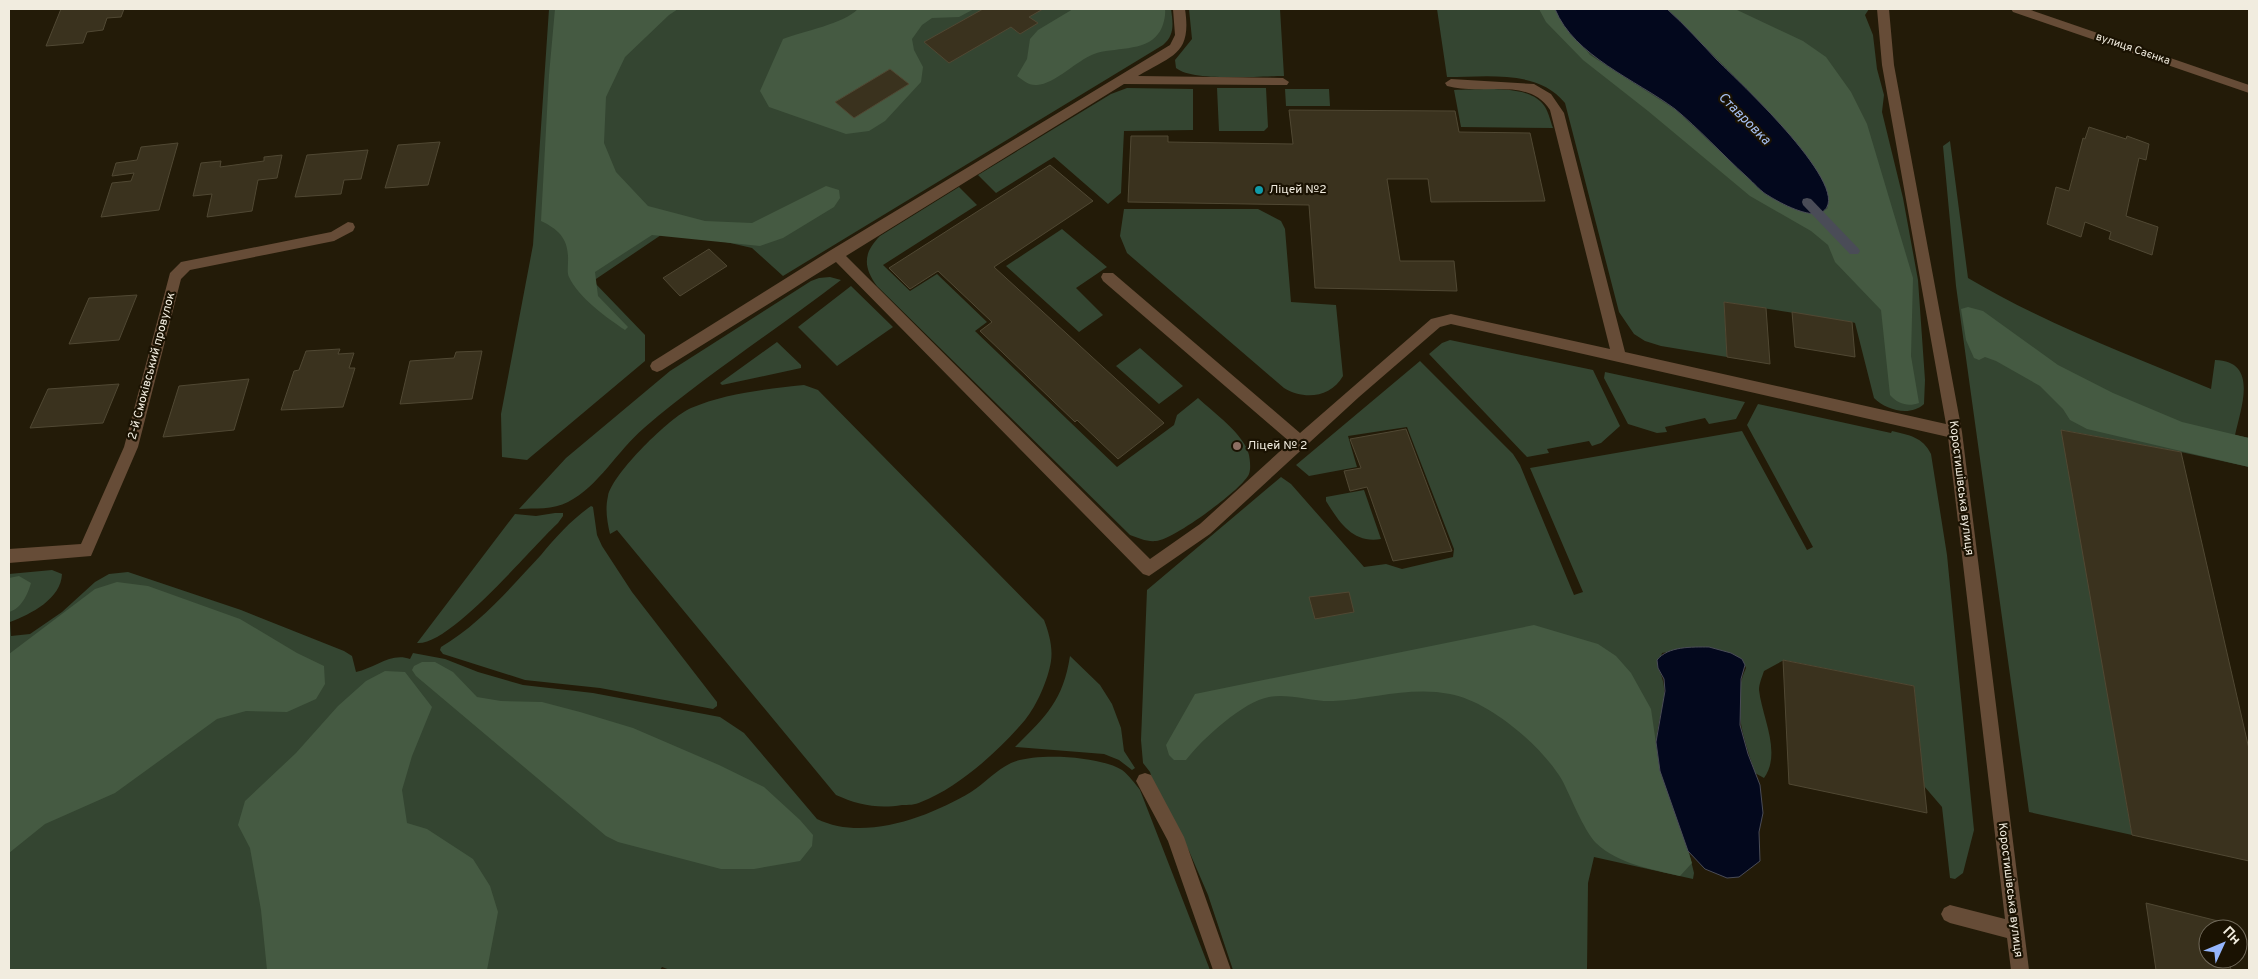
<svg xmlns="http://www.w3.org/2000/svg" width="2258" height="979" font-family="Overpass,sans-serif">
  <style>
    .green { fill: #344531 }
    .forest { fill: #455a42 }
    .water { fill: #03081d; stroke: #4a4c57 }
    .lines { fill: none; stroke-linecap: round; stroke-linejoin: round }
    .stream { fill: #4a4c57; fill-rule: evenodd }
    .building { fill: #3a321e; stroke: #504833 }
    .minor { fill: #664c37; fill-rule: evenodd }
    .culture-dot { fill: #0f9aa8; stroke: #1a1202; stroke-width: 2 }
    .education-dot { fill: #8d6e63; stroke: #1a1202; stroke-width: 2 }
    .labels { text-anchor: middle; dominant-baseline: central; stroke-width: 4.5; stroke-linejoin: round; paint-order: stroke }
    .far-street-label { font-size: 11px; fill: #f1ecdf; stroke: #1a1202 }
    .poi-label { font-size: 12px; fill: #f1ecdf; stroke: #1a1202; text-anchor: start }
    .street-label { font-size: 12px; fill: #f1ecdf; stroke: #1a1202 }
    .water-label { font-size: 14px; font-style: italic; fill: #a6bff1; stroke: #1a1202 }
  </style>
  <rect width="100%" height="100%" fill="#231b08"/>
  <path class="green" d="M549 9H1171C1173 23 1175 35 1163 45L783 276 752 248 678 231 664 233 593 281 645 335V361L527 460 502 457 501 414 533 245Z
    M1189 9H1280L1284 76C1261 76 1193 82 1176 68L1175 60 1192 39Z
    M1437 9H1555L1556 12 1684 24 1667 9H1869L1865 15 1873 35 1877 69 1884 95 1882 112 1903 198 1918 280 1925 380 1924 404C1910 417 1886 410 1874 398L1855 323 1852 322 1724 302 1727 357 1661 346 1645 341 1634 334 1619 312 1565 103C1538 69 1485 77 1447 77Z
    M1127 88 1193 89V130L1124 131 1121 193 1108 204 1054 157 996 193 978 175 1111 94Z
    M1217 88H1266L1268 127 1264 131H1219Z
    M1285 89H1329L1330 106H1286Z
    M1454 90C1477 90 1526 84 1542 103 1548 109 1550 120 1553 128L1461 127Z
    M1950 141 1968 278C2044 323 2129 355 2211 389L2215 360C2258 361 2242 405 2235 435L2249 438V467L2181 452 2062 430 2132 835 2029 812 1956 286 1943 146Z
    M959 187 977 205 883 265 910 291 937 274 987 322 975 331 1117 467 1174 425 1177 415 1198 398C1213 412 1245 435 1249 455 1250 460 1251 469 1249 474 1243 489 1173 540 1156 541 1147 542 1138 538 1130 535L877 286C863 267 863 253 880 236Z
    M1124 209H1258L1281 221 1285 229 1291 302 1336 305 1343 376C1330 398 1304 400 1284 388L1127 253 1120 236Z
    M1062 229 1107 267 1076 288 1103 315 1079 332 1006 266Z
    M830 277 841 280C776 330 706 375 644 428 617 451 599 486 568 502 553 510 535 508 519 509L566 458 670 371 811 281 819 278Z
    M851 286 893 327 837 366 798 327Z
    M1450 340 1593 370 1620 426 1601 443 1592 446 1589 441 1547 449 1549 453 1527 457 1429 354 1442 343Z
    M777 342 801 365V368L722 385 720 383Z
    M1140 348 1183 386 1159 404 1116 366Z
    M1420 361 1513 454 1520 465 1574 595 1583 592 1530 468 1742 431 1807 550 1813 547 1747 425 1758 404 1891 433 1892 431C1909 435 1923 437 1931 454L1947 555 1974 830 1963 873 1955 879 1950 878 1942 807 1924 786 1914 686 1784 660 1764 671C1762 677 1759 684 1759 690 1762 717 1782 753 1764 778L1755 773C1744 738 1730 703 1746 668L1742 659 1709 647 1689 648 1662 653 1658 668C1673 696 1656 715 1657 743 1657 766 1666 786 1674 806 1682 828 1689 850 1694 873L1693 879 1594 857 1588 883 1587 970H1233L1208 895 1189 851 1157 793 1150 772 1143 763 1141 740 1147 590 1281 477 1291 484 1364 567 1386 564 1402 569 1453 557 1454 549 1407 427 1348 436 1357 467 1309 476 1296 465Z
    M1605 372 1745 402 1736 419 1709 424 1705 418 1665 427 1667 432 1657 433 1628 424 1604 378Z
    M804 385 818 390 1044 620C1049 633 1053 647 1051 661 1048 680 1037 705 1025 720 1000 750 958 788 921 802 915 805 908 805 902 805 878 809 858 805 836 795L617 530 610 534C607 521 605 509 608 496 613 473 670 417 691 408 726 393 767 389 804 385Z
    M1364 490 1381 539C1353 544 1339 522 1326 501V497Z
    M591 506 593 507 597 535 602 546 632 592 717 702V706L713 709 600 688 525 680 443 654 440 650 441 647C480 624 511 587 541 555 556 537 571 520 591 506Z
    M555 513H563V516L558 523C530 549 450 646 417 643L515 514 536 516Z
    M52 570 62 574C61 599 31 614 10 622L11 636 30 634 62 612 95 582 109 574 128 572 241 610 344 651 352 656 356 672C375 668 391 652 410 659L413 653 445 659 478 672 523 685 593 693 720 717 744 733 817 819C864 842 929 817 971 792 985 783 996 770 1011 763 1035 752 1100 756 1122 770 1129 775 1135 784 1140 790L1210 970H670L662 967 660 970H9V574Z
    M1070 656 1100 685 1112 704 1121 728 1124 751 1135 768 1132 770 1119 760 1104 754 1015 747C1046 716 1063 701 1070 656Z"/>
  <path class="forest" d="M555 9H678L669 15 625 57 606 97 604 143 616 172 648 206 705 221 752 223 826 186 839 190 840 198 834 207 783 238 760 246 652 235 595 272 598 296 628 327 625 330C607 318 578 297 569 277 567 273 568 267 568 262 569 240 560 230 541 221L549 75Z
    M858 9H974L959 17 932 18 922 25 912 39 914 50 923 67 921 82 885 121 869 131 846 134 769 107 760 91 783 39C804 31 843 24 858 9Z
    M1073 9H1165C1166 16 1163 28 1158 34 1145 52 1113 47 1094 54 1076 61 1055 84 1037 85 1029 86 1023 80 1017 76L1027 59 1030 39 1038 30Z
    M1539 9H1555L1590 55 1676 110 1767 195 1809 213 1819 214 1828 208 1750 92 1667 9H1735L1803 41 1826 57 1851 92 1867 124 1913 278 1911 356 1919 403C1908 407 1898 404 1890 395L1881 310 1835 262 1828 245 1811 231 1750 196 1648 111 1583 60 1546 22Z
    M1968 307 1983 311 2058 365 2113 393 2182 422 2249 438V467L2087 429 2070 420 2063 409 2040 386 1996 361 1985 357 1979 360 1974 358 1966 340 1961 309Z
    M19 576 31 583C28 594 21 609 9 612V578Z
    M117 582 148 586 240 619 297 653 324 666 325 684 316 699 287 712 246 711 217 719 115 793 45 824 9 853V654L95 589Z
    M1534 625 1598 644 1616 656 1631 673 1651 709 1660 771 1675 810 1692 863 1680 876C1651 869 1618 864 1596 843 1583 829 1571 797 1562 780 1542 746 1489 701 1450 694 1411 686 1372 699 1333 701 1313 702 1288 693 1269 697 1244 701 1202 739 1186 760H1174L1169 755 1166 745 1195 694Z
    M422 662H435L453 672 477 697 501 701 542 702 580 712 633 728 719 765 764 787 800 820 813 835 812 846 800 861 754 869H721L618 842 606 836 416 676 412 670 414 666Z
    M385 671 405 672 432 707 412 756 402 790 407 823 427 829 473 859 490 886 498 912 487 970H267L261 910 250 848 238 825 245 801 296 753 338 706 366 681Z"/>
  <path class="water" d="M1555 9H1667C1685 25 1701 43 1717 60 1735 78 1858 191 1822 212 1810 219 1780 203 1769 196 1761 192 1754 183 1746 176 1724 156 1698 128 1675 109 1636 80 1574 56 1555 9Z
    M1709 647 1731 653 1742 659 1745 665 1741 679 1740 725 1748 754 1760 785 1763 813 1759 832 1760 861 1739 877 1727 878 1705 869 1688 851 1660 771 1656 742 1665 691 1664 679 1658 668 1657 660C1668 646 1692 647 1709 647Z"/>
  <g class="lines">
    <path class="stream" d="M1807 198 1811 199 1858 248 1860 251 1858 254H1850L1803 205 1802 202 1803 199Z"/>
  </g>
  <path class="building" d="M61 9H124L121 17 107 18 103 30 87 32 83 43 46 46Z
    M983 9H1043L1029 17 1038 23 1020 34 1011 27 949 63 924 42Z
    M890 69 909 84 854 118 835 102Z
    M1289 110 1455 111 1459 132 1530 133 1545 201 1431 202 1428 179H1387L1400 261H1454L1457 291 1315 288 1309 205 1128 202 1131 136H1168V142L1293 144Z
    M2089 127 2126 139 2127 136 2149 144 2146 160 2139 158 2126 216 2158 227 2152 255 2109 239 2111 232 2085 222 2081 237 2047 224 2056 187 2069 191 2083 138 2085 139Z
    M440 142 428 185 385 188 398 145Z
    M178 143 159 210 101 217 112 183 131 181 134 173 112 176 116 163 137 160 141 147Z
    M368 150 361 179 344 180 341 194 295 197 307 155Z
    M282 155 277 178 258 180 252 211 207 217 212 194 193 196 201 163 221 161 220 167 264 161V157Z
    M1050 165 1093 201 994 267 1164 423 1118 459 1077 420 1075 422 980 331 992 322 938 271 910 289 889 268Z
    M709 249 727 266 680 296 663 278Z
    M137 295 119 340 69 344 89 298Z
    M1724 302 1766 308 1770 364 1727 357Z
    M1792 312 1852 322 1855 357 1795 347Z
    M340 349 338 354 354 353 349 368H355L343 407 281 410 294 371 299 370 306 351Z
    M482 351 472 399 400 404 410 361 454 358 456 352Z
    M249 379 234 430 163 437 179 386Z
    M119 384 103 423 30 428 48 389Z
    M1406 429 1452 551 1393 561 1367 487 1350 491 1344 471 1361 468 1350 439Z
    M2061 430 2181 452 2249 749V861L2132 835Z
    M1349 592 1354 612 1315 619 1309 597Z
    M1783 660 1914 686 1927 813 1789 784Z
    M2146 903 2222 922 2223 929H2208V959H2229L2231 970H2156Z"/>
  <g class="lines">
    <path class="minor" d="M1173 9H1185C1192 55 1172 55 1138 76L1283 78 1289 82 1287 85 1124 84 846 256 1150 559 1200 524 1290 442 1103 281 1101 277 1103 273H1113L1300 433 1431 319 1451 314 1610 349 1550 110C1528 76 1481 96 1447 86L1445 83 1451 79 1534 84 1551 94 1564 113 1625 352 1946 424 1882 65 1877 9H1889L1894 65 1962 432 2029 970H2011L2007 938 1950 923 1944 920 1941 914 1944 908 1950 905 2005 919 1948 437 1451 324 1440 327 1359 397 1210 534 1149 576 1143 574 836 262 662 370 657 372 652 370 650 366 652 362 831 250 1170 45 1175 35Z
      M2011 9H2028L2249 85V93L2013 12Z
      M348 222 353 223 355 227 353 231 334 241 190 270 181 279 138 447 91 556 9 563V549L81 544 124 447 170 273 181 262 331 232Z
      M1145 773 1151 775 1184 837 1231 970H1213L1168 841 1136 781 1139 775Z"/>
  </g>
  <circle class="culture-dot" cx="1259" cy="190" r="5"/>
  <circle class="education-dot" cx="1237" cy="446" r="5"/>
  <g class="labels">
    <g class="far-street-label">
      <text transform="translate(2133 49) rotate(19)">вулиця Саєнка</text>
    </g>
    <g class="poi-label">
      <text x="1269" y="190">Ліцей №2</text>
      <text x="1247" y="446">Ліцей № 2</text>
    </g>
    <g class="street-label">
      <text transform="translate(152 366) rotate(-75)">2-й Смоківський провулок</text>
      <text transform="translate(1961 488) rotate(83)">Коростишівська вулиця</text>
      <text transform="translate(2010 890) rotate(83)">Коростишівська вулиця</text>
    </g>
    <g class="water-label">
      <text transform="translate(1744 119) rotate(45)">Ставровка</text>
    </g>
  </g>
  <rect width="2258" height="979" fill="none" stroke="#f1ecdf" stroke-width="20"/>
  <g transform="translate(2223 944) rotate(46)"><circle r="24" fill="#1a1202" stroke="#70695a"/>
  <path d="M0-4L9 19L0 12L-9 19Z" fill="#95b6fd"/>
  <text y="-8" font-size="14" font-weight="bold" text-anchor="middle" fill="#f1ecdf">Пн</text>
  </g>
</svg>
